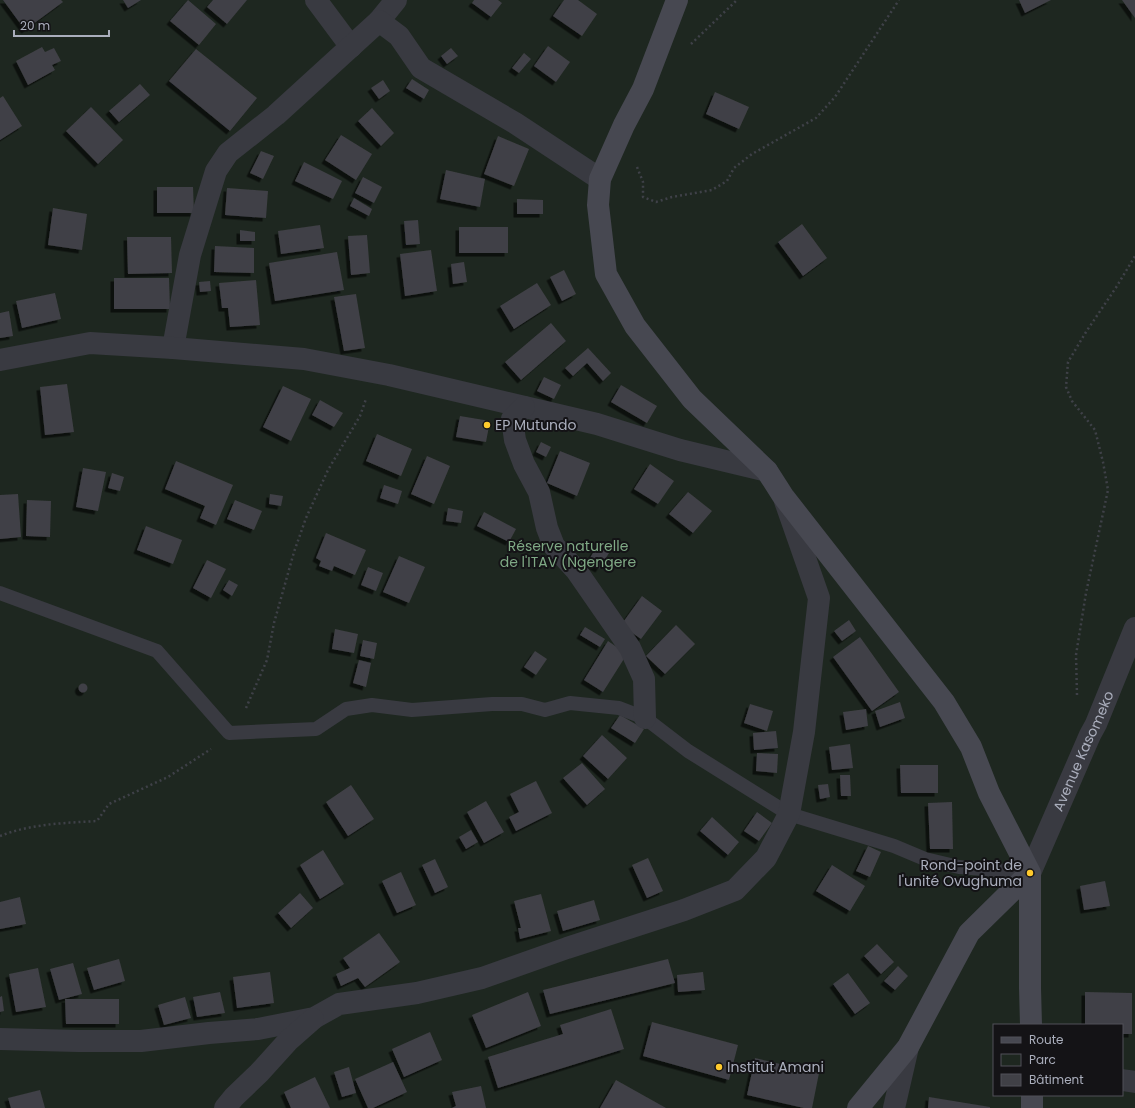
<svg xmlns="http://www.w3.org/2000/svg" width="1135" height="1108" font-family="Poppins,sans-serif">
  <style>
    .green { fill: #1e2720; fill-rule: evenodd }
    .building { fill: #404046; filter: url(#shadow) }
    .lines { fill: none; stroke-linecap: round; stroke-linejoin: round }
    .path { stroke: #3f4148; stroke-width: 2.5; stroke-dasharray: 2 3; stroke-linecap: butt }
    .lane { stroke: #393a41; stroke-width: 14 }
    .street { stroke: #393a41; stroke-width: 22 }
    .secondary { stroke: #474851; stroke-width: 22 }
    .poi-dot { fill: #ffca2d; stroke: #141316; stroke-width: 1.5 }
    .labels { text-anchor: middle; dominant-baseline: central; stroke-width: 4; stroke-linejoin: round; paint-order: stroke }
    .poi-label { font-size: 14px; fill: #aaaebc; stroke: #141316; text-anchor: start }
    .park-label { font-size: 14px; fill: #7fa985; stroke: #141316 }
    .street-label { font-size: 14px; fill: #aaaebc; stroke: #141316 }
  </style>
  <defs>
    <filter id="shadow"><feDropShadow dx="-3.5" dy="3.5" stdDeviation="0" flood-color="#0009"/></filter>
  </defs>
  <rect width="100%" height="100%" fill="#19181b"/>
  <path class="green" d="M0 0H1135V1108H0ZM994 1025H1122V1095H994Z"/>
  <path class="building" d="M3 0H61L63 2 25 30Z
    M123 0H141L128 8Z
    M188 0 216 24 199 45 170 21Z
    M213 0H247L227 24 207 7Z
    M474 0H498L502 3 491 17 472 3Z
    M564 0H578L597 14 582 36 553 16Z
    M1019 0H1051L1025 13Z
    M1122 0H1135V18Z
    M548 46 570 62 556 82 534 66Z
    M42 47 45 52 54 48 61 61 52 65 55 70 28 85 16 61Z
    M451 48 458 56 447 64 441 56Z
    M196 49 257 98 230 131 169 81Z
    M524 53 531 59 519 73 512 68Z
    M412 79 429 90 424 99 406 88Z
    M383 80 390 91 379 99 371 88Z
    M140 84 150 95 119 122 109 111Z
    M715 92 749 107 739 129 706 114Z
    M3 96 22 126 0 140V98Z
    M91 107 123 140 98 164 66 131Z
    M372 108 394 133 381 146 358 121Z
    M341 135 372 154 356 180 325 160Z
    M498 136 529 149 514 186 484 174Z
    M261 151 274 156 263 179 250 173Z
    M304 162 342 181 333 199 295 181Z
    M446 170 485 179 480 207 440 199Z
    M363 177 382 187 374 203 355 193Z
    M157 187H193L194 213H157Z
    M227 188 268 191 266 218 225 215Z
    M354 198 372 209 369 216 350 206Z
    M517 199 543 200V214H517Z
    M53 208 87 214 82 250 48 245Z
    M418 220 420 244 406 245 404 221Z
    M802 224 827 258 803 276 778 242Z
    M320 225 324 248 281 254 278 231Z
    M459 227H508V253H459Z
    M240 230 255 232V241H240Z
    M367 235 370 273 351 275 348 236Z
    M127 237H171L172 273 128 274Z
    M215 246 254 248V273L214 272Z
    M431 250 437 291 405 296 400 254Z
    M337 252 344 290 275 301 269 263Z
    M464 262 467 282 453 284 451 264Z
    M564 270 576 294 562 301 550 277Z
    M114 278H169L170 309H114Z
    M256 280 260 325 230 327 228 308H222L219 283Z
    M210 281 211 291 200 292 199 282Z
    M537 283 551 305 514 329 500 306Z
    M55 293 61 319 22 328 16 301Z
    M356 294 365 348 344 351 334 297Z
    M9 311 13 336 0 338V313Z
    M551 323 566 341 521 380 505 362Z
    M588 348 611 373 603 381 587 363 573 376 565 368Z
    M544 377 561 385 554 399 537 391Z
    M67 384 74 432 45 435 40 387Z
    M621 385 657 406 647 423 611 402Z
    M283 386 311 399 291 441 263 427Z
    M320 400 343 413 334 427 312 415Z
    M460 416 490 421 486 442 456 437Z
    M377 434 412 449 401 476 366 461Z
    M541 442 551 447 546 457 536 452Z
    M560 451 590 463 577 496 547 483Z
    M427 456 450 466 434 504 411 494Z
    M176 461 233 485 216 525 200 518 205 506 165 489Z
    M650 464 674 481 658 504 634 489Z
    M83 468 106 472 98 511 76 507Z
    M112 473 124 477 120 491 108 488Z
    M384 485 402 491 398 504 380 498Z
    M688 492 712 511 693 533 669 514Z
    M18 494 21 537 0 539V495Z
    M270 494 283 496 281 506 269 504Z
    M27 500 51 501 50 537 26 536Z
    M235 500 262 511 254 530 227 519Z
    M448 508 463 511 461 523 446 521Z
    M484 512 516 529 509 542 477 526Z
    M146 526 182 540 173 564 137 550Z
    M326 533 366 550 355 575 334 566 332 571 319 566 321 561 316 558Z
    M597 546 609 553 599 569 587 563Z
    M399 556 425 567 409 603 383 592Z
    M207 560 226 569 211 598 193 588Z
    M368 567 383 573 376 591 361 585Z
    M229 580 238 585 232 596 223 590Z
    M642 596 662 611 641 639 621 625Z
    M849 620 856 631 842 641 834 631Z
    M676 625 695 644 665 674 646 656Z
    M585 627 605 639 600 647 580 635Z
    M335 629 358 634 354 653 332 649Z
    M860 637 899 692 872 711 833 657Z
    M363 640 377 643 374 659 360 656Z
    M608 641 627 654 603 692 584 680Z
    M535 651 547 659 536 675 524 667Z
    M359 660 371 663 366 687 353 683Z
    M78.5 688a4.5 4.5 0 1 1 9 0a4.5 4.5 0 1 1-9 0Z
    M900 702 905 718 880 727 875 711Z
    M750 704 773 711 767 731 744 723Z
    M866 709 868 726 846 730 843 712Z
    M620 715 644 729 635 743 611 728Z
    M776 731 778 748 754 750 753 733Z
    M602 735 627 758 608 779 583 756Z
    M850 744 853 768 832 770 829 747Z
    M757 753 778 754 777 773 756 771Z
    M582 763 605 789 587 805 563 778Z
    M900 765H938V793H901Z
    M840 775H850L851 796H841Z
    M536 781 552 813 516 831 509 817 519 812 510 794Z
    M828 784 830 797 820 799 818 785Z
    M351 785 374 819 348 836 326 802Z
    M486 801 504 832 484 843 467 812Z
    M952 802 953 849H930L928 803Z
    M757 812 772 823 759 841 744 831Z
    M712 817 739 842 728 855 700 831Z
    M471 830 478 842 466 849 459 837Z
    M868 846 881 852 870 877 856 871Z
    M323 850 344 884 320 899 300 865Z
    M648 858 663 891 647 898 632 865Z
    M435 859 448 887 435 893 422 865Z
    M832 865 865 886 850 911 816 891Z
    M401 872 416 905 397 913 382 881Z
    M1105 881 1110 906 1084 910 1080 886Z
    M300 893 313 908 291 928 278 913Z
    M541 894 551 931 520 939 518 928H521L514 901Z
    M20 897 26 924 0 929V902Z
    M594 900 600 920 563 931 557 911Z
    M379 933 400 962 365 987 358 978 341 986 336 974 350 968 343 958Z
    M877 944 894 962 881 974 864 956Z
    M119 959 125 981 94 990 87 968Z
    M668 959 675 983 550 1014 543 990Z
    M73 963 82 994 59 1000 50 969Z
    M898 966 908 976 895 990 884 981Z
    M38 968 46 1007 16 1012 9 974Z
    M270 972 274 1003 237 1008 233 977Z
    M703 972 705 990 678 992 677 975Z
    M848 973 870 1003 855 1014 833 984Z
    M220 992 225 1013 197 1017 193 997Z
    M528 992 541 1026 486 1048 472 1015Z
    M1085 992 1132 993V1034H1122V1025H1085Z
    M2 996 4 1011 0 1012V997Z
    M185 997 191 1018 164 1025 158 1005Z
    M65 999H119V1024H66Z
    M611 1009 624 1049 498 1088 488 1057 563 1034 560 1025Z
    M652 1022 738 1045 729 1080 643 1056Z
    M430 1032 442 1060 404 1077 392 1049Z
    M755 1058 819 1073 812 1108H804L747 1095Z
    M393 1062 407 1092 373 1108H368L355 1079Z
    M349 1067 356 1093 342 1097 334 1072Z
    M315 1077 330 1108H291L284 1092Z
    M616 1080 666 1108H600Z
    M481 1086 486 1108H452L456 1106 452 1092Z
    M40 1090 45 1108H11L8 1098Z
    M929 1097 990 1107V1108H928Z"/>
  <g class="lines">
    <path class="path" d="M691 44 737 0
      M637 167 643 182V197L656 202 672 197 712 190 727 181 734 168 752 154 816 118 835 97 899 0
      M1077 695 1076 655 1086 593 1108 490 1103 462 1095 430 1072 401 1066 387 1068 362 1086 332 1117 286 1135 256
      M246 708 267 660 274 623 294 552 306 518 328 470 360 416 366 399
      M0 836C30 824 64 823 97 821L109 804 168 777 211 749"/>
    <path class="lane" d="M0 593 157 651 229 733 316 729 346 709 372 705 412 710 492 704H522L545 710 570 703 619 708 645 718 688 751 789 814 894 846 925 859 959 867 1030 873"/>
    <g class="street">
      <path d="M316 0 351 47"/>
      <path d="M379 21 396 0"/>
      <path d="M173 348 190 255 216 171 228 153 276 115 379 21 399 36 421 68 515 123 600 179"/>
      <path d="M0 360 90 343 173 348 304 359 389 375 597 424 680 450 767 471"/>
      <path d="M524 407 512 419 515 440 524 464 539 492 547 528 554 546 576 570 630 648 644 679 645 718"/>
      <path id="s1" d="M1030 873 1090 735 1096 724 1135 628"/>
      <path d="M0 1039 78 1041H141L209 1033 258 1029 314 1018 339 1004 417 993 482 978 567 948 684 910 735 890 766 858 789 814 804 732 819 598 785 501"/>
      <path d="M1122 1080 1135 1082"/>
      <path d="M225 1108 234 1097 259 1073 288 1041 313 1019"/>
      <path d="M894 1108 908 1047"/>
    </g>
    <path class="secondary" d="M677 0 643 89 624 125 600 179 598 205 606 274 635 326 692 399 767 471 783 496 944 702 971 747 989 793 1030 873V988L1031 1025
      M858 1108 908 1047 969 933 1030 873
      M1032 1108V1095"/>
  </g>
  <g class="poi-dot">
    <circle cx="487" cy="425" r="4"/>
    <circle cx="1030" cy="873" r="4"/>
    <circle cx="719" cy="1067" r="4"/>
  </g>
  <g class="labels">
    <g class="poi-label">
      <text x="495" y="425">EP Mutundo</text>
      <text x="1022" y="865" text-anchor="end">Rond-point de<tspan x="1022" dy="16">l'unité Ovughuma</tspan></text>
      <text x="727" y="1067">Institut Amani</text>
    </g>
    <g class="park-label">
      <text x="568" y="546">Réserve naturelle<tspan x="568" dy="16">de l'ITAV (Ngengere</tspan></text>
    </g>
    <g class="street-label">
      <text stroke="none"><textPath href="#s1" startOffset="133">Avenue Kasomeko</textPath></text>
    </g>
  </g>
  <rect x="993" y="1024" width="130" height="72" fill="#141316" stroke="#505158"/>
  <rect x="1001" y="1037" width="20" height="6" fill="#474851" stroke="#505158"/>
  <text x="1029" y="1044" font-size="12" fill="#aaaebc">Route</text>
  <rect x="1001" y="1054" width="20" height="12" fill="#1e2720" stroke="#505158"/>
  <text x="1029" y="1064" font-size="12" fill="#aaaebc">Parc</text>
  <rect x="1001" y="1074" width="20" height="12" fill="#404046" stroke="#505158"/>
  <text x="1029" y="1084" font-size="12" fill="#aaaebc">Bâtiment</text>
  <path d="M14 30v6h95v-6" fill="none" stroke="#aaaebc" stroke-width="2"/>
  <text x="20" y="30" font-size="12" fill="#aaaebc" stroke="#141316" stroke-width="3" paint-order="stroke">20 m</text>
</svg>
